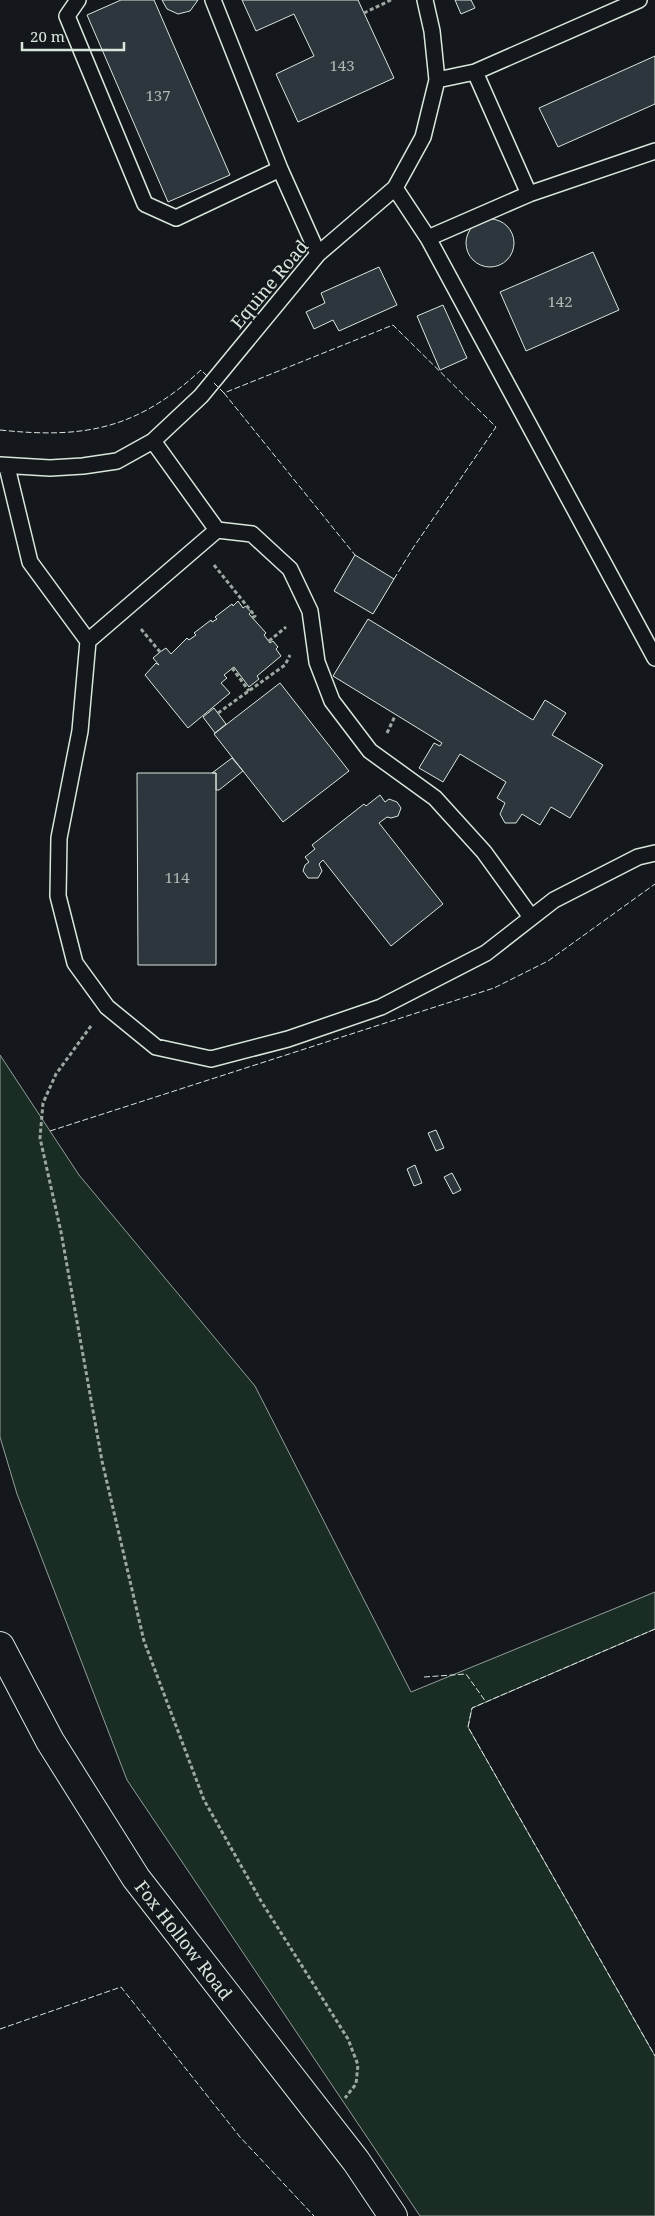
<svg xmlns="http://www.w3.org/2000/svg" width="655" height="2216" font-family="'Noto Serif',serif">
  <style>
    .green { fill: #1a2d24; stroke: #939e99 }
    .building { fill: #2c363c; stroke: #d8e6dc }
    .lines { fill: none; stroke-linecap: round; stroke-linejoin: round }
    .service-casing { stroke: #d8e6dc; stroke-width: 18 }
    .secondary-casing { stroke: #d8e6dc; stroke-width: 30 }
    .path { stroke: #9da8a2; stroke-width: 3; stroke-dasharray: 4 2.5; stroke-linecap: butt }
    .service { stroke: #14181c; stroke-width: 15 }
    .secondary { stroke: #14181c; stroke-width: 28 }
    .fence { stroke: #d8e6dc; stroke-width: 1; stroke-dasharray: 6 2.5; stroke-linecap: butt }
    .labels { text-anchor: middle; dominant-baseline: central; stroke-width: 4; stroke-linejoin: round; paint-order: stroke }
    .number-label { font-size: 15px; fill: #adbab4 }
    .street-label { font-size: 18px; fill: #d8e6dc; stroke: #14181c }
  </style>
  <rect width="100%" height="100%" fill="#14181c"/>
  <path class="green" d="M0 1055 79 1175 255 1386 411 1692 655 1592V1629L472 1708 468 1727 655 2056V2216H420L127 1780 17 1494 0 1437Z"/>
  <path class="building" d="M121 0H154L230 175 168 202 87 15Z
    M198 0 190 11 178 14 167 9 162 0Z
    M242 0H358L394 78 298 122 276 74 314 56 294 14 256 31Z
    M455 0H471L475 8 461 14Z
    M655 56V104L558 147 539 108Z
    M466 243a24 24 0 1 1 48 0a24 24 0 1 1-48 0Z
    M593 252 619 310 526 351 500 292Z
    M379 267 397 305 339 331 333 320 314 329 306 312 325 303 321 293Z
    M443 305 467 358 440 370 417 316Z
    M355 555 394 579 373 614 334 591Z
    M238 601 243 608 246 606 251 612 249 614 266 633 264 635 270 643 273 641 278 647 276 649 281 656 257 676 259 679 249 687 234 667 224 675 227 678 221 683 230 693 188 728 145 675 156 663 159 665 153 658 160 652 166 648 171 654 187 638 189 640 196 635 194 633 211 620 212 622 217 619 215 617 232 604 233 606Z
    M368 619 533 720 545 700 566 713 552 735 603 765 570 818 551 807 540 825 522 814 516 823H505L500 814 505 803 497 798 506 782 460 754 443 782 419 768 434 743 440 746 442 743 333 676Z
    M280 683 349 771 283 822 214 734Z
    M214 708 226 724 215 733 203 717Z
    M232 758 243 771 219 790H216V773H212Z
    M137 773H216V965H138Z
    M380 795 385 802 389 799 397 802 401 808 398 816 391 818 387 817 379 823 443 904 391 946 323 860 319 864 322 871 318 878H308L303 871 305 865 309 862 305 857 315 849 312 845 364 804 366 806Z
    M436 1130 444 1148 436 1151 428 1133Z
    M415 1165 422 1183 414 1186 407 1169Z
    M452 1173 461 1190 453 1194 444 1177Z"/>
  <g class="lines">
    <defs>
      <path id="service" d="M78 0 67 16 145 204 176 218 280 169 318 254
        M213 0 280 169
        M475 72 529 194 655 151
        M437 80 475 72 639 0
        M395 188 428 238 655 658
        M428 238 529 194
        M0 465 50 468 83 466 117 461 153 441 201 396 318 254 395 188 423 137 437 80 432 31 425 0
        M7 467 30 562 88 641 217 530 153 441
        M217 530 252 534 290 569 310 611 317 662 332 701 370 751 435 798 484 852 531 917
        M88 641 80 731 59 838 58 896 75 963 107 1007 156 1047 211 1059 288 1039 381 1007 486 953 554 900 638 857 655 853"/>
      <path id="secondary" d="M0 1646 50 1741 136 1878 356 2161 393 2216"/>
    </defs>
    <use href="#service" class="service-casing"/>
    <use href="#secondary" class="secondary-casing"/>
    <path class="path" d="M364 13 391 0
      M214 565 255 616 252 618
      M141 629 160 652
      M269 641 286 627
      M232 668 249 691
      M218 713 285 665 290 655
      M387 733 395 716
      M91 1026 56 1074 43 1103 40 1138 61 1232 102 1461 144 1641 204 1800 261 1901 348 2039 358 2065 356 2084 345 2098"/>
    <use href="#service" class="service"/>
    <use href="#secondary" class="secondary"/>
    <path class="fence" d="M214 383 224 393 393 325 496 427 413 548 394 579
      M224 393 355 555
      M0 430C85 439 137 429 201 370L209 378
      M50 1131 494 988 548 961 655 884
      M655 1629 472 1708 468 1727 655 2056
      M424 1677 466 1674 486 1702
      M0 2029 121 1987 240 2137 314 2216"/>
  </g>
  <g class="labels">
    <g class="number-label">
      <text x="342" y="65">143</text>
      <text x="158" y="95">137</text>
      <text x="560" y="301">142</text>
      <text x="177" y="877">114</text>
    </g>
    <g class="street-label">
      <text transform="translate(269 284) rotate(-50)">Equine Road</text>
      <text transform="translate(184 1940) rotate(52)">Fox Hollow Road</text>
    </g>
  </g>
  <path d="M22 42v8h102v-8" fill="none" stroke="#d8e6dc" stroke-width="2.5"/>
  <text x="30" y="42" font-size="15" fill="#d8e6dc" stroke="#14181c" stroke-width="4" paint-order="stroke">20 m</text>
</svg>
